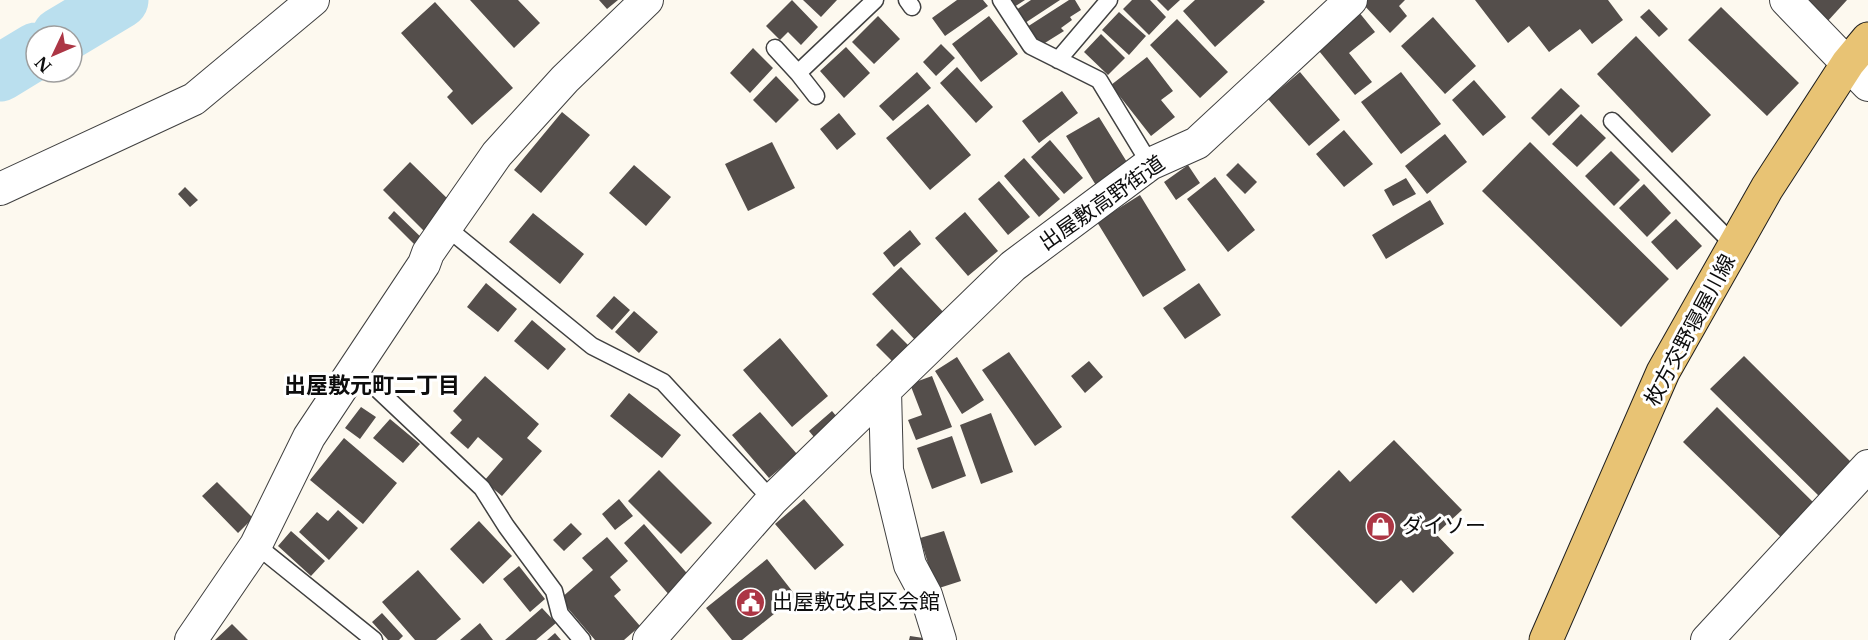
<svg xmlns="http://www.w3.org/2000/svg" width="1868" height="640" font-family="'Libre Baskerville','Noto Sans JP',serif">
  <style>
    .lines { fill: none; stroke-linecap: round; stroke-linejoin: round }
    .river { stroke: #badfee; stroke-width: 57 }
    .building { fill: #544e4b }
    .service-casing { stroke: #404040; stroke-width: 19 }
    .minor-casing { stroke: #404040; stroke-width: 34 }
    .primary-casing { stroke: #1e1e1e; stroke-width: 35 }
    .service { stroke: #fff; stroke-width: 16 }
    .minor { stroke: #fff; stroke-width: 32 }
    .primary { stroke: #e8c374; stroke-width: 33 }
    .labels { text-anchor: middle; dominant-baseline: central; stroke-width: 6; stroke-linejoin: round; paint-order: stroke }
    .street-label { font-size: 21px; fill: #0d0d0d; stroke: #fff }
    .poi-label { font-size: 21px; fill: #0d0d0d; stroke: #fff; text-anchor: start }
    .neighbourhood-label { font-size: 22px; font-weight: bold; fill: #0d0d0d; stroke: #fff }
  </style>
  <rect width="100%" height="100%" fill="#fdf9ef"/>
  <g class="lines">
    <path class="river" d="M60 36 120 0
      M0 73 36 51"/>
  </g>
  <path class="building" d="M470 0H518L540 23 514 48Z
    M599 0H618L607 9Z
    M792 0 818 27 801 45 788 32 780 40 766 26Z
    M803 0H837L821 17Z
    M957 0H983L988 6 945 36 932 18Z
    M1009 0H1025L1014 7Z
    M1031 0H1060L1025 23 1016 10Z
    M1069 0H1075L1081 10 1070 17 1072 20 1061 28 1064 31 1040 46 1027 27Z
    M1132 0H1150L1166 17 1149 35 1123 9Z
    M1157 0H1180L1168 11Z
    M1195 0H1263L1265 2 1215 47 1183 11Z
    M1365 0H1405L1399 6 1407 16 1390 33 1362 3Z
    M1475 0H1608L1623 20 1592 44 1580 29 1549 52 1529 26 1508 43Z
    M1801 0H1847L1826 23Z
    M435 2 513 88 472 125 447 97 453 91 401 33Z
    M1721 7 1799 83 1767 116 1688 40Z
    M1649 9 1668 29 1659 37 1640 17Z
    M1358 11 1375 32 1349 53 1372 82 1355 95 1315 46Z
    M1119 12 1146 36 1129 55 1102 30Z
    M878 16 900 39 874 64 852 42Z
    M989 16 1018 54 981 82 952 44Z
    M1433 17 1476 66 1445 94 1401 46Z
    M1177 19 1228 72 1200 98 1150 45Z
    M1101 34 1125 58 1108 75 1084 52Z
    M1636 36 1711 115 1672 153 1597 74Z
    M941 44 955 58 936 76 923 62Z
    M846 47 870 73 844 98 820 71Z
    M753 48 773 68 750 93 730 73Z
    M1147 57 1173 91 1161 100 1175 117 1151 136 1111 85Z
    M957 67 993 107 976 123 940 83Z
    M917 72 931 88 893 121 879 106Z
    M1300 72 1340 120 1309 146 1268 99Z
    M1401 72 1441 124 1401 154 1361 102Z
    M776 76 799 100 776 123 753 100Z
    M1474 80 1506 117 1483 136 1452 100Z
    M1561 88 1580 106 1549 136 1531 118Z
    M1062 91 1078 113 1039 143 1022 121Z
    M928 104 971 155 930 190 886 138Z
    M562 112 590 135 541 193 514 170Z
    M839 113 856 134 837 150 820 129Z
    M1581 114 1606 138 1577 167 1552 144Z
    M1099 117 1130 167 1097 187 1066 136Z
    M1344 130 1373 164 1344 187 1316 154Z
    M1445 134 1467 162 1427 194 1405 166Z
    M1050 140 1083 178 1064 194 1031 157Z
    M772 142 795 188 748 211 725 164Z
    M1530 142 1669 279 1621 327 1482 191Z
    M1611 151 1640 180 1614 206 1585 176Z
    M1024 158 1060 199 1039 217 1004 176Z
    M410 162 452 203 424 231 383 190Z
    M1238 163 1257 182 1245 194 1226 175Z
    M634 165 671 197 646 226 609 193Z
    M1188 165 1200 183 1176 200 1164 182Z
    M1215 177 1255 230 1228 252 1187 199Z
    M1406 178 1416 194 1393 206 1384 190Z
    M999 181 1030 217 1008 235 978 199Z
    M1644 184 1671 213 1647 237 1619 208Z
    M185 187 198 200 190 207 178 194Z
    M1140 195 1186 270 1143 297 1097 222Z
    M1430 200 1444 224 1386 259 1372 235Z
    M394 211 426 242 419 249 388 218Z
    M965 212 998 251 968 276 935 238Z
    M533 213 584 254 560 284 509 242Z
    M1676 219 1702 246 1677 270 1651 242Z
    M910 230 921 244 894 267 883 253Z
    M901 267 946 315 917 342 872 294Z
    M486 283 517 309 498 332 467 307Z
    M1199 283 1221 315 1185 339 1163 308Z
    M614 296 630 310 612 330 596 316Z
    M634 311 658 332 639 353 615 332Z
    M532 320 566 349 548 370 514 341Z
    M892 329 911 348 895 364 876 345Z
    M780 338 828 396 792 427 743 370Z
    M1009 352 1062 427 1035 446 982 370Z
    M1744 356 1855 466 1822 499 1710 389Z
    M957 357 984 400 962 414 935 371Z
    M1089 361 1103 377 1085 393 1071 376Z
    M485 376 539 424 527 438 542 451 502 496 484 481 503 459 478 437 468 449 450 433 462 420 453 411Z
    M932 376 952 427 916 440 908 420 922 415 910 384Z
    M629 393 681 435 662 458 610 416Z
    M361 407 376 417 360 439 345 428Z
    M1717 407 1818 507 1785 541 1683 442Z
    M832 411 842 423 819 443 809 431Z
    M760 412 797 454 769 478 732 435Z
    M991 413 1013 472 981 484 960 425Z
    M390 419 420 444 403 463 373 438Z
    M952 436 966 476 932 489 917 448Z
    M344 438 397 483 363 524 310 480Z
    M1394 440 1462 510 1436 534 1454 553 1413 593 1401 580 1376 604 1291 517 1339 470 1350 482Z
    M659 470 712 523 681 554 628 501Z
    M217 482 253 518 238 533 202 496Z
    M619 499 633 516 615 530 602 514Z
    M804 499 844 545 815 570 775 524Z
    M338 510 358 528 329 560 299 532 317 512 328 521Z
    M479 521 512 556 483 584 450 549Z
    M571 523 582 534 564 551 553 540Z
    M644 524 692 579 671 597 624 543Z
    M291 531 325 561 311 576 278 546Z
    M944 531 961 581 936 589 920 538Z
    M607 537 628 561 610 577 621 590 614 596 640 626 624 640H595L560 599 593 570 582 558Z
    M767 559 796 596 742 640H732L706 608Z
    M519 566 545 599 530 612 503 579Z
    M418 570 461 619 436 640H415L382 602Z
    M542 608 556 623 536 640H505Z
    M382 613 403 636 399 640H388L372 622Z
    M480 623 493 640H460Z
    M232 624 248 640H215Z
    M555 633 561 640H547Z
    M910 636 930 639V640H909Z"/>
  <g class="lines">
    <defs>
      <path id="service" d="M907 0 912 7
        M1001 0 1031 46 1099 80 1150 164
        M775 48 798 73 816 96
        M1058 60 1109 0
        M798 73 875 0
        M1612 121 1734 245
        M446 227 592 346 663 382 772 500
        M355 368 482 488 506 526 554 591 560 614 582 640
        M256 545 374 640"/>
      <path id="minor" d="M1786 0 1868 85
        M0 189 194 99 313 0
        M885 390 887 470 910 565 926 595 940 640
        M191 640 256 545 309 437 424 264 428 253 497 154 565 79 647 0
        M649 640 772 500 1013 266 1150 164 1197 143 1351 0
        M1707 640 1868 466"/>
      <path id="primary" d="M1546 640 1663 372 1767 188 1848 63 1868 39"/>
    </defs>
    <use href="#service" class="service-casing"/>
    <use href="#minor" class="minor-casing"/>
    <use href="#primary" class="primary-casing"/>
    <use href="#service" class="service"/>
    <use href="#minor" class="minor"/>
    <use href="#primary" class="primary"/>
  </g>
  <defs>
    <symbol id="shop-disc" viewBox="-11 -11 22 22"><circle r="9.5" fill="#ac3645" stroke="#fff"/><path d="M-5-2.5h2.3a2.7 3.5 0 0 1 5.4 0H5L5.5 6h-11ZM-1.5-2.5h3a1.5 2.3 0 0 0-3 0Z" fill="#fff"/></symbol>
    <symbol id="civic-disc" viewBox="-11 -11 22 22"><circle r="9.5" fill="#ac3645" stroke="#fff"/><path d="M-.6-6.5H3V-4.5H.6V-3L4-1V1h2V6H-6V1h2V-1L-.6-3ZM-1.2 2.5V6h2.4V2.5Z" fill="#fff"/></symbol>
  </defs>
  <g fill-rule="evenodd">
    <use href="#shop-disc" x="1364" y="510" width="33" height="33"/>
    <use href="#civic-disc" x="734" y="586" width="33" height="33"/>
  </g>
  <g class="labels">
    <g class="street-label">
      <text transform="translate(1102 203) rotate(-35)">出屋敷高野街道</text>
      <text transform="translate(1690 330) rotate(-62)">枚方交野寝屋川線</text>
    </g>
    <g class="poi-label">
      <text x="1402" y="526">ダイソー</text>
      <text x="772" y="602">出屋敷改良区会館</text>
    </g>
    <g class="neighbourhood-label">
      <text x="372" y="385">出屋敷元町二丁目</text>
    </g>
  </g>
  <g transform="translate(54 54) rotate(226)"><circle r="28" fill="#ffffff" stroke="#9e9e9e" stroke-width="1.5"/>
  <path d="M0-4.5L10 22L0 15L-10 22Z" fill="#ac3645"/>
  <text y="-9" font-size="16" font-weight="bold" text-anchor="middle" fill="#0d0d0d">N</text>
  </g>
</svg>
